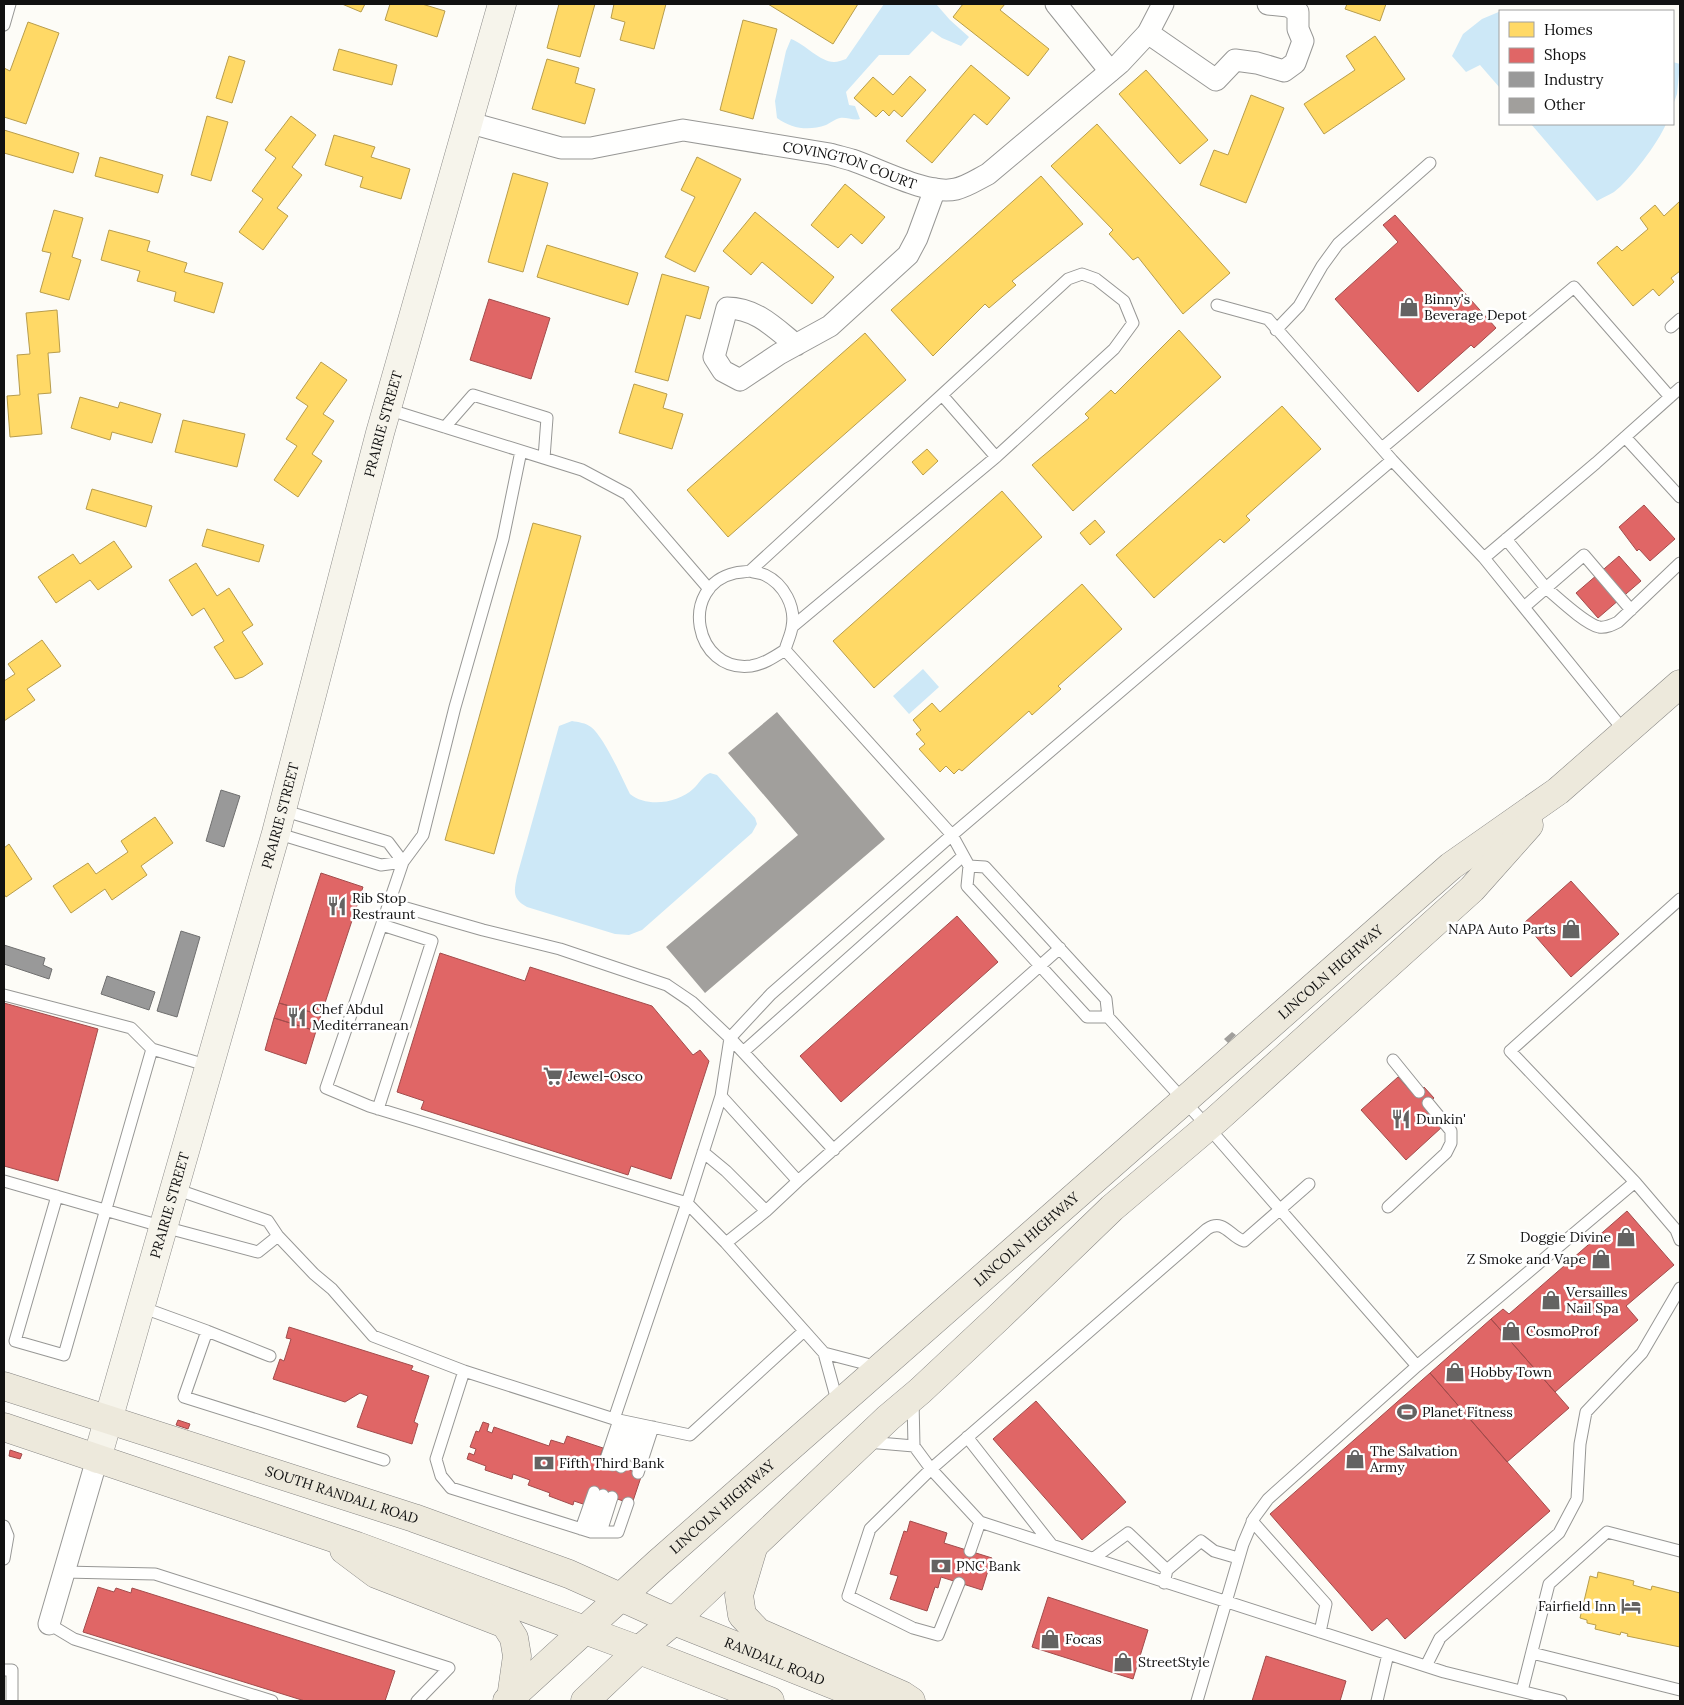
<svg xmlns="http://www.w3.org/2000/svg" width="1684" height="1705" font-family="Lora,serif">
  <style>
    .water { fill: #cde8f7 }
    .homes { fill: #ffd966; stroke: #b89d4c }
    .shops { fill: #e06666; stroke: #a24c4c }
    .industry { fill: #999; stroke: #707070 }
    .building { fill: #a19f9c }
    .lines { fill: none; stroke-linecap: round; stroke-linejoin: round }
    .lane-casing { stroke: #979795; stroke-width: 13 }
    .street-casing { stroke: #979795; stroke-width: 23 }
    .secondary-casing { stroke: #8e8d8b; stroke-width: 29 }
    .primary-casing { stroke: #858482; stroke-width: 29 }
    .lane { stroke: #fffffe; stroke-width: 11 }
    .street { stroke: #fffffe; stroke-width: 21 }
    .secondary { stroke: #f6f4eb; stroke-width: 28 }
    .primary { stroke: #ede9dc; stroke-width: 28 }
    .labels { text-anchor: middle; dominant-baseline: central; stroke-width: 5; stroke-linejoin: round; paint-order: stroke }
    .street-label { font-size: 14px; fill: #111; stroke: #fff }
    .poi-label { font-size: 14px; fill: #111; stroke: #fff; text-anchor: start }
  </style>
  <rect width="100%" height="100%" fill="#fdfcf7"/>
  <path class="water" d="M884 4H936L950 20 969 37 961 46 942 38 932 31 909 55H879L846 92 849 105 855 106 860 119C853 121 847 117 840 118 835 119 830 123 826 125 809 131 792 129 777 118L775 101 786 51 791 39C805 44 820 62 834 62 838 62 842 60 846 59Z
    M1500 11V88L1480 65 1466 72 1452 56 1463 34 1482 19 1501 11H1503Z
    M1673 62 1680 64 1677 94 1673 105Z
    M1531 124H1666C1658 143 1631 179 1614 192 1609 195 1602 198 1597 201Z
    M923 669 939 687 909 714 893 696Z
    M572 721C578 722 586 723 591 727 604 737 622 778 630 794 647 808 678 803 693 789 700 783 701 777 710 773L717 775 755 818 757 824 752 833 642 930 629 935 615 934 527 907C512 899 514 891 517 876L559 726Z"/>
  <path class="homes" d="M342 4H365L361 12Z
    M390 4H422L445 11 437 37 385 20Z
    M559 4H595L580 57 547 48Z
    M614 4H666L654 49 620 40 625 22 611 18Z
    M768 4H858L833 44Z
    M963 4H1005L1000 10 1049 49 1028 76 953 17Z
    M1347 4H1386L1380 21 1345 9Z
    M743 20 777 29 753 119 720 110Z
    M28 22 59 33 26 124 4 117V68L10 71Z
    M1375 36 1405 79 1324 134 1304 104 1355 70 1346 56Z
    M339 49 397 65 392 85 333 70Z
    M229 56 245 61 232 103 216 98Z
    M547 59 579 68 575 83 595 89 585 124 532 109Z
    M971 65 1010 98 987 125 974 114 932 163 906 141Z
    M1146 70 1208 140 1180 164 1119 94Z
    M910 76 926 90 902 117 894 110 889 116 883 110 876 117 854 98 873 77 893 95Z
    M1251 95 1284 108 1246 203 1200 185 1214 150 1228 155Z
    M207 116 228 122 211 181 191 175Z
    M291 116 316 135 292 167 302 175 277 208 288 216 263 250 239 232 263 199 252 191 276 158 265 150Z
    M1097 124 1230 273 1183 314 1138 257 1133 260 1109 234 1113 230 1051 166Z
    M4 130 79 153 73 173 4 153Z
    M334 135 375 147 371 157 410 169 401 199 360 187 363 177 325 165Z
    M100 157 163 175 158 193 95 176Z
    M697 157 741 179 695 272 665 257 695 197 681 190Z
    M513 173 548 183 523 272 488 262Z
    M1041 176 1083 224 1012 281 1016 285 989 308 985 304 933 356 891 310Z
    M845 184 885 217 862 244 851 234 838 248 811 225Z
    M1680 201V271L1671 278 1674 282 1659 296 1653 289 1633 306 1597 263 1617 246 1622 251 1648 229 1640 218 1655 205 1664 216Z
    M54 210 83 218 72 257 81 260 69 300 40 292 51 253 42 251Z
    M755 212 834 277 812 304 762 262 751 275 723 251Z
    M109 230 150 241 147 251 187 263 184 272 223 283 214 313 174 301 176 292 137 281 140 271 101 260Z
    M547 245 638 273 628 305 537 277Z
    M662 274 709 287 700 319 686 315 668 381 635 372Z
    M57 310 60 352 48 353 51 393 38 394 42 434 10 437 7 396 20 395 17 355 30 354 26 313Z
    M1179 330 1221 377 1073 511 1032 465 1089 418 1085 414 1111 390 1115 394Z
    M865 333 906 380 728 537 687 490Z
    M321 362 347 380 323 414 334 421 312 454 322 461 298 497 274 480 297 446 286 439 308 406 296 398Z
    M634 384 667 394 663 408 683 414 672 449 619 433Z
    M80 397 118 408 120 402 161 414 152 443 112 432 110 440 71 428Z
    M1282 406 1321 449 1246 516 1250 520 1224 543 1220 539 1154 598 1116 555Z
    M183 420 245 434 237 467 175 452Z
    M927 449 938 461 923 475 912 462Z
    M92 489 152 506 146 527 86 509Z
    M1002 491 1042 537 874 688 833 641Z
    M1095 520 1105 532 1090 545 1080 533Z
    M533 523 581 536 494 854 445 840Z
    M207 529 264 545 259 562 202 546Z
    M114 541 132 567 98 590 90 580 56 603 38 577 73 554 80 564Z
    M196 563 217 596 229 588 253 625 242 632 263 664 243 677 235 679 214 647 224 641 204 608 192 616 169 580Z
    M1082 584 1122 629 1058 686 1061 689 1032 715 1029 711 962 771 959 769 954 774 946 766 940 772 919 749 925 744 916 734 921 730 913 720 932 703 940 712Z
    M42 640 61 666 27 689 35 700 4 721V681L15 674 8 664Z
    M155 817 173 843 141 866 147 875 112 900 105 889 71 913 53 886 88 863 96 874 128 852 121 841Z
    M9 844 32 879 6 897 4 894V848Z
    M1598 1572 1634 1581 1633 1585 1651 1590 1652 1586 1680 1593V1647L1627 1636 1628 1634 1621 1632 1620 1635 1595 1629 1596 1625 1587 1623V1620L1580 1618 1590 1576 1597 1578Z"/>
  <path class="shops" d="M1395 215 1496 328 1474 348 1471 345 1418 392 1335 299 1398 242 1383 225Z
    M489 299 550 318 531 379 470 360Z
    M1644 505 1675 539 1650 561 1639 549 1637 551 1619 527Z
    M1619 556 1641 581 1598 618 1576 593Z
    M321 873 363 887 321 1015 279 1003Z
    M1571 881 1619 934 1571 977 1524 923Z
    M957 916 998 962 841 1102 800 1056Z
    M440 953 525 981 530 967 652 1006 693 1055 700 1050 709 1061 671 1179 631 1166 628 1175 421 1109 424 1101 397 1092Z
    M4 1003 98 1029 58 1181 4 1166Z
    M279 1003 321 1015 316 1031 274 1018Z
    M274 1018 316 1031 306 1064 265 1050Z
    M1398 1077 1415 1096 1424 1087 1434 1098 1424 1107 1442 1127 1406 1160 1361 1110Z
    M1627 1211 1674 1265 1626 1306 1638 1320 1555 1392 1491 1319 1503 1309 1509 1314Z
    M1491 1319 1569 1408 1507 1462 1430 1373Z
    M289 1327 413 1366 411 1370 429 1376 414 1422 418 1424 412 1444 357 1427 368 1396 360 1393 345 1402 273 1379 280 1359 284 1361 291 1339 286 1338Z
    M1430 1373 1550 1511 1405 1639 1387 1618 1372 1631 1270 1514Z
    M1036 1401 1126 1502 1082 1540 993 1439Z
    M178 1420 190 1424 188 1429 176 1425Z
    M483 1422 489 1424 487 1431 492 1433 494 1427 549 1446 551 1440 564 1444 567 1436 603 1448 599 1460 642 1474 632 1504 591 1490 586 1505 574 1501 573 1505 549 1496 550 1493 528 1485 530 1480 513 1474 512 1479 485 1470 486 1466 467 1459 469 1453 474 1455 476 1449 470 1447 476 1431 479 1432Z
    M10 1450 22 1454 20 1459 9 1456Z
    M910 1521 947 1533 944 1543 992 1558 982 1590 941 1577 938 1588 935 1587 927 1611 890 1599 898 1576 890 1574 904 1531 907 1532Z
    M98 1587 114 1592 116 1588 131 1593 132 1588 148 1593 395 1671 385 1701H305L83 1632Z
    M1048 1597 1148 1630 1133 1679 1032 1647Z
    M1266 1656 1346 1681 1340 1701H1252Z"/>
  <path class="industry" d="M221 790 240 796 224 847 206 841Z
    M181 931 200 937 177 1017 157 1011Z
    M4 945 45 958 43 965 52 969 49 979 4 964Z
    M107 976 155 992 149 1010 101 994Z"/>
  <path class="building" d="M777 712 885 839 705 993 666 947 798 835 728 753Z
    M1232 1032 1236 1035 1228 1043 1224 1039Z"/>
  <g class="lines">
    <defs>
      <path id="lane" d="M4 25 10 4
        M1217 305 1268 319 1392 460 1484 558 1625 732
        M1671 327 1680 319
        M1276 330 1299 306 1322 266 1338 244 1430 163
        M942 395 996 457
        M387 409 582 470 627 494 709 589
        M445 427 473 395 547 418 544 458
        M1625 437 1680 497
        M1382 448 1574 287 1670 397
        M1506 539 1546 588 1584 555 1631 610
        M1484 558 1596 463 1680 388
        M750 571 1068 279 1082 274 1096 279 1124 301 1133 323 1114 349 996 457 792 627
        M750 571C755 573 761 573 765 575 784 584 796 607 792 627 791 635 787 642 785 650 774 657 764 664 751 666 694 673 678 586 735 573 739 572 745 572 750 571Z
        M1524 607 1546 588C1558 598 1585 624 1599 627 1606 628 1612 625 1618 622L1680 563
        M785 650 952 835 969 866 967 886 1087 1017H1108
        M282 810 388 842 403 862
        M276 833 381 865 403 862
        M969 866 985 867 1106 999 1108 1017 1207 1126 1417 1366 1268 1499 1254 1518 1243 1544 1197 1701
        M389 903 483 930 560 949 667 985 692 1002 730 1038 721 1096 687 1203 369 1106 326 1088 403 862 423 835 455 707 503 539 521 451
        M4 995 131 1028 152 1049
        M743 1052 963 856
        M1393 1060 1419 1092
        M721 1096 798 1181 766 1211 726 1243
        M378 1109 432 941 382 925
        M834 1150 730 1038 771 994 952 835 1392 460
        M703 1152 726 1171 766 1211
        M4 1181 164 1227 258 1252 278 1236 268 1221 175 1189
        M798 1181 1060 948
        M1635 1182 1676 1230 1680 1240
        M57 1196 15 1341 64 1355 152 1049 209 1066
        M1388 1207 1446 1153 1451 1143V1131L1428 1103
        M278 1236 314 1274 332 1289 373 1336 464 1371
        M141 1307 207 1331 184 1397 384 1460
        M207 1331 270 1356
        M804 1331 690 1435 614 1419 687 1203 726 1243 824 1353
        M1417 1366 1635 1182 1510 1051 1680 899
        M838 1404 824 1353 878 1367
        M614 1419 464 1371 436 1459 441 1476 451 1488 591 1532H618L628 1503
        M967 1437 1051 1544
        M867 1442 914 1446 913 1400
        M914 1446 931 1469 980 1522 1444 1672 1561 1701
        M635 1457 645 1426
        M605 1462 619 1420
        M613 1465 627 1422
        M621 1467 635 1424
        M638 1473 653 1427
        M1252 1521 1326 1604 1320 1632
        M4 1526 8 1536 4 1559
        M581 1529 594 1492
        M591 1532 603 1495
        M601 1532 612 1497
        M970 1551 980 1522
        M1094 1558 1128 1533 1167 1570 1164 1583
        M1167 1570 1201 1541 1214 1551 1238 1558
        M64 1572 155 1574 449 1668 417 1701
        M959 1583 938 1635 913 1628 848 1596 870 1529 931 1469 1207 1229C1224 1218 1230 1237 1244 1241L1309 1184
        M49 1624 74 1639 272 1701
        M1532 1653 1680 1690
        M1426 1666 1440 1638 1559 1533 1577 1499 1580 1444 1586 1412 1642 1353 1680 1288
        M4 1670H12V1701
        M1522 1691 1549 1584 1607 1532 1680 1551
        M1377 1701 1388 1654"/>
      <g id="street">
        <path d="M1056 4 1110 71"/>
        <path d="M1148 33 1216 80 1235 60 1257 63 1284 71 1295 63 1303 41 1298 29V12L1288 6 1268 4"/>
        <path id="s1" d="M467 122 561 148H591L683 130 830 154C837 156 845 158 852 160 879 169 929 196 956 189 968 186 978 179 988 174L1120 63 1148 33 1163 4"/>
        <path d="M796 345C775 328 756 308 727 308L714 357 723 371 740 380 779 354 830 326 908 255 917 238 935 189"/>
        <path d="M49 1624 97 1459"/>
      </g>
      <g id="secondary">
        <path id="s2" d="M97 1459 276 833 380 433 502 4"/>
      </g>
      <g id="primary">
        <path id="s3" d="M4 1386 414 1518 569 1574 674 1621 874 1701"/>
        <path d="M4 1427 357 1546 639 1650 770 1701"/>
        <path d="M753 1548 739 1595 742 1615 758 1632 902 1695 911 1701"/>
        <path d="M344 1550 376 1574 505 1624 514 1638 517 1656 511 1698"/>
        <path id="s4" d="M507 1701 658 1563 1451 866 1558 791 1680 684"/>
        <path d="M585 1701 639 1650 674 1621 888 1418 920 1391 999 1317 1112 1208 1217 1119 1472 889 1529 825"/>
      </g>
    </defs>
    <use href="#lane" class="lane-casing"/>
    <use href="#street" class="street-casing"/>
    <use href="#secondary" class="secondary-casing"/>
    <use href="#primary" class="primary-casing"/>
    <use href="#lane" class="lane"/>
    <use href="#street" class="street"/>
    <use href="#secondary" class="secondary"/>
    <use href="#primary" class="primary"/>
  </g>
  <defs>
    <symbol id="shop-bare" viewBox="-9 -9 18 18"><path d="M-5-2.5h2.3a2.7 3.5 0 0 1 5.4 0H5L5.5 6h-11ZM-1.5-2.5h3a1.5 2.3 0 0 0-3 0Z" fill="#646362" stroke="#fff" stroke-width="2.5" paint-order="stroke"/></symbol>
    <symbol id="restaurant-bare" viewBox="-9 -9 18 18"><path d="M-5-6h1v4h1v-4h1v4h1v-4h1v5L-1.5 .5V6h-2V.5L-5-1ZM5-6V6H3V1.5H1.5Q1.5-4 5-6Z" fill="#646362" stroke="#fff" stroke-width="2.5" paint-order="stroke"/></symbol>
    <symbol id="supermarket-bare" viewBox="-9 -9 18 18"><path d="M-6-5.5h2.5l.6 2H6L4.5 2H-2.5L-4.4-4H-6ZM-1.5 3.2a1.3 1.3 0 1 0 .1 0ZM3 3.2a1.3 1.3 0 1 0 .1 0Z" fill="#646362" stroke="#fff" stroke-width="2.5" paint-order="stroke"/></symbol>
    <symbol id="stadium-bare" viewBox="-9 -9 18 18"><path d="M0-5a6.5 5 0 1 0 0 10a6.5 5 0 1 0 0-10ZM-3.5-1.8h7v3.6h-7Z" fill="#646362" stroke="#fff" stroke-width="2.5" paint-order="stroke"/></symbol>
    <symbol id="bank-bare" viewBox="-9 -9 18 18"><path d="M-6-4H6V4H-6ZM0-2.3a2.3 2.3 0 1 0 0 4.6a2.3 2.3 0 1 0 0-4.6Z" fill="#646362" stroke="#fff" stroke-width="2.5" paint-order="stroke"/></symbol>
    <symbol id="hotel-bare" viewBox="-9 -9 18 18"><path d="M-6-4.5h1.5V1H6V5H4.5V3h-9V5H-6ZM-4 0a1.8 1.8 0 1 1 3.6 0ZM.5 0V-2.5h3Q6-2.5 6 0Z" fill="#646362" stroke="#fff" stroke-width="2.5" paint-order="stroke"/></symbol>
  </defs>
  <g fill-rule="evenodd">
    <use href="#shop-bare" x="1395" y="293" width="28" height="28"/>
    <use href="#restaurant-bare" x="323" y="892" width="28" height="28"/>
    <use href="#shop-bare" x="1557" y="915" width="28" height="28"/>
    <use href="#restaurant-bare" x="283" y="1003" width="28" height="28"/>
    <use href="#supermarket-bare" x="539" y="1062" width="28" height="28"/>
    <use href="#restaurant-bare" x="1387" y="1105" width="28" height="28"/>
    <use href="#shop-bare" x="1612" y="1223" width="28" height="28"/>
    <use href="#shop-bare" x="1587" y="1245" width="28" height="28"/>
    <use href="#shop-bare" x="1537" y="1286" width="28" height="28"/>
    <use href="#shop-bare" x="1497" y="1317" width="28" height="28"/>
    <use href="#shop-bare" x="1441" y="1358" width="28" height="28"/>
    <use href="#stadium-bare" x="1393" y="1398" width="28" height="28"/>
    <use href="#shop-bare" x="1341" y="1445" width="28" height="28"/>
    <use href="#bank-bare" x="530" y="1449" width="28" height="28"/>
    <use href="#bank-bare" x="927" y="1552" width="28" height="28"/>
    <use href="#hotel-bare" x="1617" y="1592" width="28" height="28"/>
    <use href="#shop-bare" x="1036" y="1625" width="28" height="28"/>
    <use href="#shop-bare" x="1109" y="1648" width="28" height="28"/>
  </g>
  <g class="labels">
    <g class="street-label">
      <text stroke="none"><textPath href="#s1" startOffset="392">COVINGTON COURT</textPath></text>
      <text stroke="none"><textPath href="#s2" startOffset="1074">PRAIRIE STREET</textPath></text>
      <text stroke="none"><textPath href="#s2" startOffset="669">PRAIRIE STREET</textPath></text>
      <text stroke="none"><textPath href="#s4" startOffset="1100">LINCOLN HIGHWAY</textPath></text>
      <text stroke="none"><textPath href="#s2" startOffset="264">PRAIRIE STREET</textPath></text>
      <text stroke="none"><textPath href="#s4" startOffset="695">LINCOLN HIGHWAY</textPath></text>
      <text stroke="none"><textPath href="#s3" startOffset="355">SOUTH RANDALL ROAD</textPath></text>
      <text stroke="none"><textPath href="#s4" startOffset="290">LINCOLN HIGHWAY</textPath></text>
      <text stroke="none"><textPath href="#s3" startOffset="819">RANDALL ROAD</textPath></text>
    </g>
    <g class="poi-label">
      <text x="1424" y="299">Binny's<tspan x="1424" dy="16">Beverage Depot</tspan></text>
      <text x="352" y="898">Rib Stop<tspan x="352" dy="16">Restraunt</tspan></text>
      <text x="1556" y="929" text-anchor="end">NAPA Auto Parts</text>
      <text x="312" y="1009">Chef Abdul<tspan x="312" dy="16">Mediterranean</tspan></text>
      <text x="568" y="1076">Jewel-Osco</text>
      <text x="1416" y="1119">Dunkin'</text>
      <text x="1611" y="1237" text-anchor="end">Doggie Divine</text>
      <text x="1586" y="1259" text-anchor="end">Z Smoke and Vape</text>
      <text x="1566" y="1292">Versailles<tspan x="1566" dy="16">Nail Spa</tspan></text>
      <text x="1526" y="1331">CosmoProf</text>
      <text x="1470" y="1372">Hobby Town</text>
      <text x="1422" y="1412">Planet Fitness</text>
      <text x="1370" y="1451">The Salvation<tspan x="1370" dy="16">Army</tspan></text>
      <text x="559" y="1463">Fifth Third Bank</text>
      <text x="956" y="1566">PNC Bank</text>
      <text x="1616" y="1606" text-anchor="end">Fairfield Inn</text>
      <text x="1065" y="1639">Focas</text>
      <text x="1138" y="1662">StreetStyle</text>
    </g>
  </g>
  <rect width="1684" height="1705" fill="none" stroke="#111111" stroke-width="10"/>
  <rect x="1499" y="10" width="175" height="115" fill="#ffffff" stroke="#a0a0a0"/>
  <rect x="1509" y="22" width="25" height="15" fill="#ffd966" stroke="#a0a0a0"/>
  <text x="1544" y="35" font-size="15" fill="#111111">Homes</text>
  <rect x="1509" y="48" width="25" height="15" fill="#e06666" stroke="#a0a0a0"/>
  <text x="1544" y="60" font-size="15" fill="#111111">Shops</text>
  <rect x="1509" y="72" width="25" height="15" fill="#999999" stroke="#a0a0a0"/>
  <text x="1544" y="85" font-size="15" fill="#111111">Industry</text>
  <rect x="1509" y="98" width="25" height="15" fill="#a19f9c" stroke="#a0a0a0"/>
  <text x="1544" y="110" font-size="15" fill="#111111">Other</text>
</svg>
